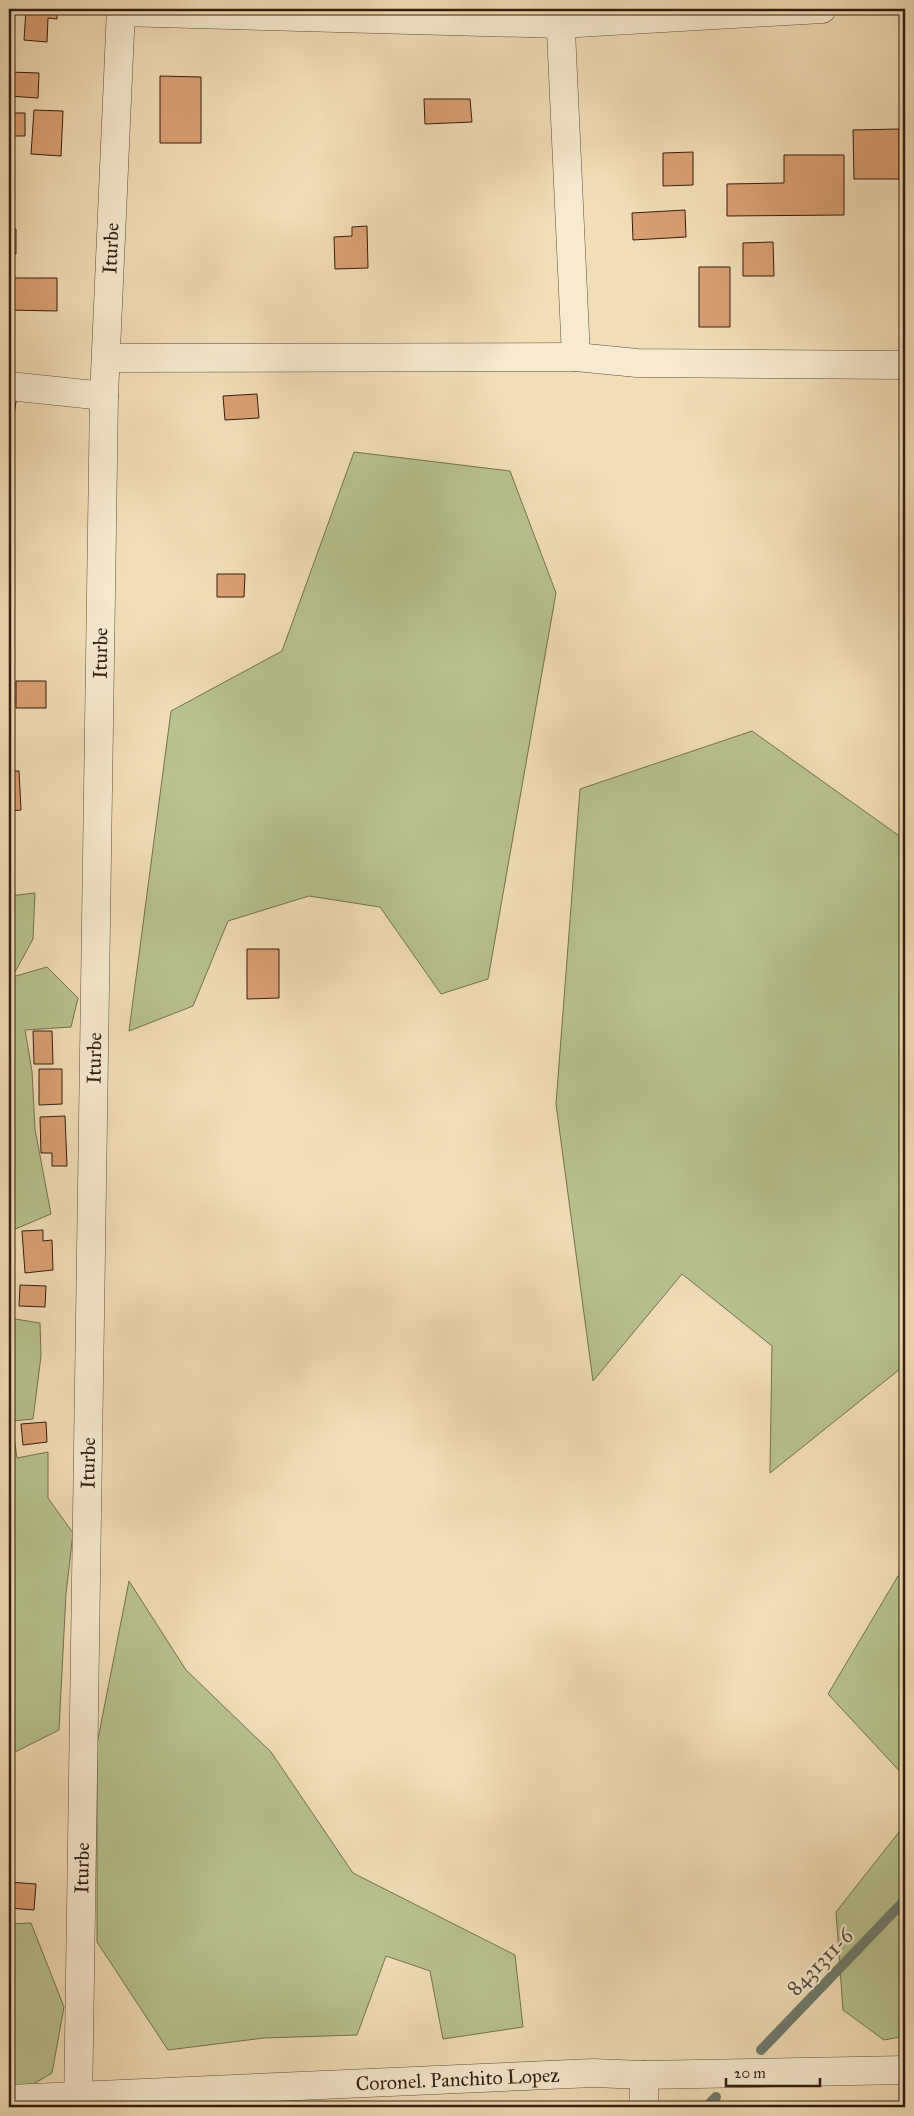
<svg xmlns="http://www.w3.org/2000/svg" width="914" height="2116" font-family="'IM FELL Great Primer',serif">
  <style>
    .green { fill: #b8c290; stroke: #767051 }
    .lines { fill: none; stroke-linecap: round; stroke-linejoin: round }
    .stream { stroke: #717c71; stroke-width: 10 }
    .building { fill: #daa074; stroke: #331d12 }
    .street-casing { stroke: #624d3c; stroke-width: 29 }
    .street { stroke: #f6ead1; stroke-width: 28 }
    .labels { text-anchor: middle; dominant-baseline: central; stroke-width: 4.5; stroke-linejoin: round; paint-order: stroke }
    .street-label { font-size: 20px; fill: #331d12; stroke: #f6ead1 }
    .water-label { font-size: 21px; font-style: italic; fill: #524d41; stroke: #f6ead1 }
  </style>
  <rect width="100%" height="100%" fill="#f1deb8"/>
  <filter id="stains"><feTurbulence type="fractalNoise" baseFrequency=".004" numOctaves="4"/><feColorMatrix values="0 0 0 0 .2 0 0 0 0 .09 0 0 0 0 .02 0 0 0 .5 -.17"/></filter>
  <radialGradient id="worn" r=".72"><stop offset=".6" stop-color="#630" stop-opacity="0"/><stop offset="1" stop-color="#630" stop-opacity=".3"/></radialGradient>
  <path class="green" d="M354 452 510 471 556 593 488 979 441 994 380 907 309 896 228 921 193 1006 129 1031 171 711 282 651Z
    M752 731 905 840V1365L770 1473 772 1346 682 1274 593 1381 556 1104 580 789Z
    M35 893 33 939 15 972 9 974V896Z
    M47 967 78 998 71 1027 25 1030 32 1071 35 1129 51 1214 13 1230H9V978Z
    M9 1318 40 1323 41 1356 33 1419 12 1421 17 1458 48 1452V1498L73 1533 66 1594 59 1730 9 1755Z
    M905 1572V1777L828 1694 898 1576Z
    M129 1581 186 1670 271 1752 353 1873 515 1955 523 2027 443 2039 430 1971 386 1956 357 2035 264 2038 168 2050 97 1942V1744Z
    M903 1827 905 1828V2036L884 2040 843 2010 836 1912Z
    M31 1923 64 2007 52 2073 22 2091 9 2087V1924Z
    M283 2095 311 2107H163L150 2102Z"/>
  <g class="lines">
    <path class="stream" d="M761 2050 905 1900
      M706 2107 716 2097"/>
  </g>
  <path class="building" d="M26 9H57V19L48 18 47 42 24 40Z
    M9 72 39 73 38 98 9 96Z
    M160 76 201 77V143H160Z
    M424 99H470L472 122 425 124Z
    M34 110 63 111 61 156 31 154Z
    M9 113H25V136H9Z
    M899 129V179H854L853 130Z
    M693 152V185L663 186V153Z
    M784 155H844V215L727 216V184L784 183Z
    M685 210 686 237 633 240 632 213Z
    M367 226 368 268 335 269 334 237 352 236V227Z
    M9 229H16V254H9Z
    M773 242 774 276H743V243Z
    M699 267H730V327H699Z
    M9 278H57V311L9 310Z
    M9 387 18 388 13 422H9Z
    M257 394 259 418 225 420 223 396Z
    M217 574H245L244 597H217Z
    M16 681H46V708H16Z
    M9 771H19L21 810 9 811Z
    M9 853H12L13 878H9Z
    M247 949H279V998L247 999Z
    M33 1031H52L53 1064H34Z
    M39 1069H62V1104L39 1105Z
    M65 1116 67 1166H52V1153H41L40 1117Z
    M43 1230V1241L52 1240 53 1270 25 1273 22 1231Z
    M20 1285 46 1286 45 1307 19 1306Z
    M46 1422 47 1442 23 1445 21 1424Z
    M9 1882 36 1884 34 1910 9 1908Z"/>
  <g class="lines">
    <defs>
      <g id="street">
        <path d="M560 9 576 357 637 363 905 365"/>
        <path d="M121 12 560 24 822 9"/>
        <path d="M107 358 576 357"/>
        <path d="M9 386 104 396"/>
        <path id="s1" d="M9 2099 593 2073 644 2075 905 2070"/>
        <path id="s2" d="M78 2107 104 396 121 9"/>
        <path d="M644 2107V2075"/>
      </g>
    </defs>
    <use href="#street" class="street-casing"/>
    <use href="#street" class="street"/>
  </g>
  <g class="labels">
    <g class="street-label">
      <text stroke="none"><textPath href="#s2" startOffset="1859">Iturbe</textPath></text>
      <text stroke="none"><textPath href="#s2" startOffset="1454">Iturbe</textPath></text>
      <text stroke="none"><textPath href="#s2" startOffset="1049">Iturbe</textPath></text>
      <text stroke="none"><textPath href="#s2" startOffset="644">Iturbe</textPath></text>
      <text stroke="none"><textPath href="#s2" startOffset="239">Iturbe</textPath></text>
      <text stroke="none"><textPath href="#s1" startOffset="449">Coronel. Panchito Lopez</textPath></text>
    </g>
    <g class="water-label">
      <text transform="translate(820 1962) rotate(-46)">8431311-6</text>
    </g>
  </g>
  <rect width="914" height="2116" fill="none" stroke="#f1deb8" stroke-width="30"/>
  <rect x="10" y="10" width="894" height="2096" fill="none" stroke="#331d12" stroke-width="2.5"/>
  <rect x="15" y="15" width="884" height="2086" fill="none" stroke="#331d12"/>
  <path d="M726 2078v8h94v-8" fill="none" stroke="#331d12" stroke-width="2.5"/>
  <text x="734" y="2078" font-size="15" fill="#331d12" stroke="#f6ead1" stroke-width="4" paint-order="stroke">20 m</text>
  <rect width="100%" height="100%" filter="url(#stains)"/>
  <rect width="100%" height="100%" fill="url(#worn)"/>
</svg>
